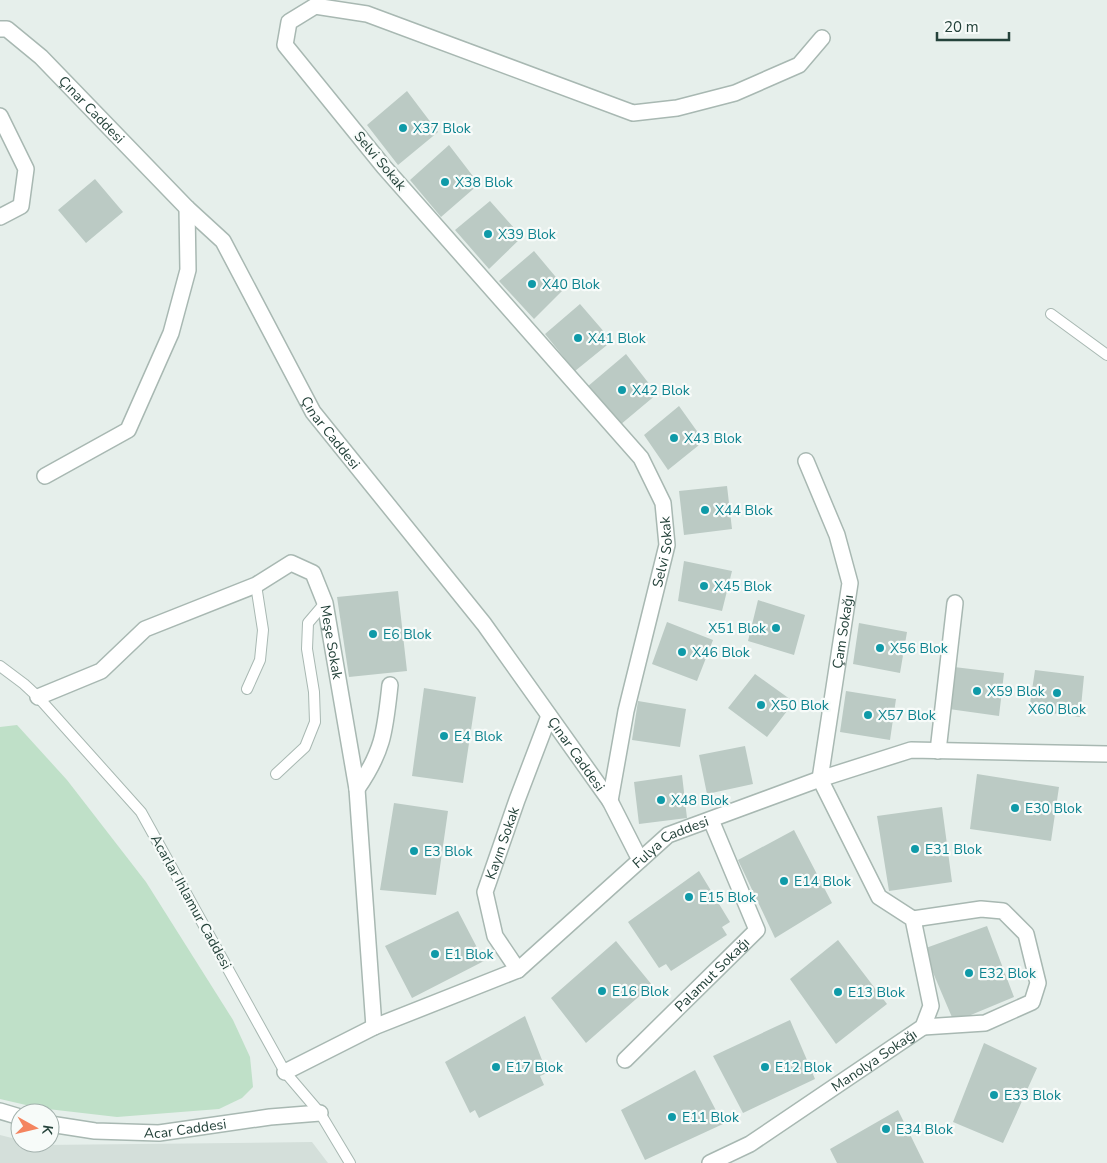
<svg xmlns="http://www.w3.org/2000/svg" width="1107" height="1163" font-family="'Nunito Sans',sans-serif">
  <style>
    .built { fill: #d4dfda }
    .green { fill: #bfe0c8 }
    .building { fill: #bbcac4 }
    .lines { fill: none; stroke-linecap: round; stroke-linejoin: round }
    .service-casing { stroke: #a8b8b2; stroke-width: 12 }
    .minor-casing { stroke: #a8b8b2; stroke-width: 18 }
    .service { stroke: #fff; stroke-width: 10 }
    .minor { stroke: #fff; stroke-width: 15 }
    .culture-dot { fill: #0f9aa8; stroke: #f7fbf9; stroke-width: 2 }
    .labels { text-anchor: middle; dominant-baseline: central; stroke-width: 4.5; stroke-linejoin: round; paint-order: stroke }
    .street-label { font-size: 14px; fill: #24423a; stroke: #f7fbf9 }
    .culture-label { font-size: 14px; fill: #0d838f; stroke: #f7fbf9; text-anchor: start }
  </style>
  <rect width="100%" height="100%" fill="#e6efeb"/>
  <path class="built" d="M0 1135 20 1140V1143L44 1145 312 1142 328 1163H0Z"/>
  <path class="green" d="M17 725 67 780 146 882 233 1020 250 1057 253 1087 242 1098 219 1109 117 1117 39 1108 0 1099V727Z"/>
  <path class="building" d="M407 91 438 132 398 165 367 125Z
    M449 145 479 184 441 217 410 180Z
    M95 179 123 212 86 243 58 210Z
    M490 201 522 237 489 269 455 230Z
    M534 251 565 288 534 319 499 281Z
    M580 304 612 341 575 371 545 334Z
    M626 354 657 394 620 425 587 387Z
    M679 406 704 441 668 470 644 435Z
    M727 486 732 529 684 535 679 491Z
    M684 561 732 571 722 611 678 601Z
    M398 591 407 671 349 677 337 597Z
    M758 600 805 615 794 655 748 641Z
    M667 622 713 640 697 681 652 664Z
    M859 623 907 632 900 673 853 664Z
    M954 667 1004 673 999 716 949 709Z
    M1035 670 1084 676 1080 717 1029 710Z
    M755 674 794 702 767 737 728 708Z
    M424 688 476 697 463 783 412 776Z
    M846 691 896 699 890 740 840 732Z
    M638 701 686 709 680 747 632 740Z
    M745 746 753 784 707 794 699 755Z
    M977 774 1059 787 1051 841 970 829Z
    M682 775 687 818 639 824 634 782Z
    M394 803 448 811 436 895 380 890Z
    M942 807 952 882 889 891 877 816Z
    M794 830 832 903 775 938 738 860Z
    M699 871 730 922 722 927 727 935 671 971 666 964 659 968 628 922Z
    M458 911 484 961 412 998 385 946Z
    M987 926 1014 997 954 1022 923 949Z
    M838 940 887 1004 836 1044 790 979Z
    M616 941 652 985 586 1043 551 998Z
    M525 1016 547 1073 540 1076 544 1085 479 1118 475 1110 470 1113 445 1062Z
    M790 1020 815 1079 743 1113 713 1056Z
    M984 1043 1037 1068 1003 1143 953 1122Z
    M695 1070 723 1124 645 1160 621 1110Z
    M898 1110 924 1163H837L830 1149Z"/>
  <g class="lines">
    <defs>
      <path id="service" d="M1051 314 1107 355
        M0 666 24 684 38 697 141 812 285 1072 320 1113 350 1163
        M247 689 260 660 263 630 256 585
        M276 774 305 747 315 722 314 692 307 649 308 623 325 603"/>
      <g id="minor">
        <path id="s1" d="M0 29H7L41 57 187 208 223 241 313 412 484 624 610 801 640 860"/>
        <path d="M0 116 26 169 21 206 0 217"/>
        <path d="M45 476 128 430 171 333 188 270 187 208"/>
        <path id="s2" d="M38 697 101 671 145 629 256 585 291 563 313 573 325 603 357 789 374 1027"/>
        <path d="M938 751 955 603"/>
        <path d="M357 789C384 750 385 730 390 685"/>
        <path id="s3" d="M610 801 626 711 667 545 663 503 641 458 384 167 285 45 289 22 315 6 367 14 633 113 677 108 735 93 799 65 822 38"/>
        <path d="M913 919 981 909 1003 911 1026 934 1038 983 1032 1002 985 1023 923 1027"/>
        <path id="s4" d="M518 970 495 936 485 892 517 800 549 716"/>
        <path id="s5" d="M625 1060 757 930 711 820"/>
        <path id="s6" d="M285 1072 374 1027 518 970 668 835 820 779 911 750 1107 754"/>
        <path d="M0 1111 20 1117"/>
        <path id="s7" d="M50 1124 95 1131 159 1133 270 1117 320 1113"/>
        <path id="s8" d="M710 1163 750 1144 923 1027 931 1006 913 919 879 897 820 779 850 583 837 535 806 461"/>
      </g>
    </defs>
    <use href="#service" class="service-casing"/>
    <use href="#minor" class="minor-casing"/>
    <use href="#service" class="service"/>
    <use href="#minor" class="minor"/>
  </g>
  <g class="culture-dot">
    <circle cx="403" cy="128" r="5"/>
    <circle cx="445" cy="182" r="5"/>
    <circle cx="488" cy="234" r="5"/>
    <circle cx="532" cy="284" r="5"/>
    <circle cx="578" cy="338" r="5"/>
    <circle cx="622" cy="390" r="5"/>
    <circle cx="674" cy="438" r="5"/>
    <circle cx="705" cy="510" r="5"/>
    <circle cx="704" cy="586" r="5"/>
    <circle cx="776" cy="628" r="5"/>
    <circle cx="373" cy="634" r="5"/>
    <circle cx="880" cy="648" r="5"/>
    <circle cx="682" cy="652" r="5"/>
    <circle cx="977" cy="691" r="5"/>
    <circle cx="1057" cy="693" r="5"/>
    <circle cx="761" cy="705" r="5"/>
    <circle cx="868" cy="715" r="5"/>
    <circle cx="444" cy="736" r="5"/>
    <circle cx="661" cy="800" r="5"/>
    <circle cx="1015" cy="808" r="5"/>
    <circle cx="915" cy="849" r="5"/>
    <circle cx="414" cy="851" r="5"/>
    <circle cx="784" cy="881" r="5"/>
    <circle cx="689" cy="897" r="5"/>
    <circle cx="435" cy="954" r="5"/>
    <circle cx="969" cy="973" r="5"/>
    <circle cx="602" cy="991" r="5"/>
    <circle cx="838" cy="992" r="5"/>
    <circle cx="496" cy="1067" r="5"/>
    <circle cx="765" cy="1067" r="5"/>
    <circle cx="994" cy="1095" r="5"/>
    <circle cx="672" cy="1117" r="5"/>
    <circle cx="886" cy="1129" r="5"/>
  </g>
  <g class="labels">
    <g class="street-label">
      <text stroke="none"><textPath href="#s1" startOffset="124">Çınar Caddesi</textPath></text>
      <text transform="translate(380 161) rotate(50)">Selvi Sokak</text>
      <text stroke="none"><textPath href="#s1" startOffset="530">Çınar Caddesi</textPath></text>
      <text stroke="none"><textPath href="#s3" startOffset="255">Selvi Sokak</textPath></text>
      <text stroke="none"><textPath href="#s8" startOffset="686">Çam Sokağı</textPath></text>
      <text stroke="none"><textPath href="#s2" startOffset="386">Meşe Sokak</textPath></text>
      <text stroke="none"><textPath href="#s1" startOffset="935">Çınar Caddesi</textPath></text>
      <text stroke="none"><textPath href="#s4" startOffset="138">Kayın Sokak</textPath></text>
      <text stroke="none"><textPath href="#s6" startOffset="455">Fulya Caddesi</textPath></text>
      <text transform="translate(191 902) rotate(61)">Acarlar Ihlamur Caddesi</text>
      <text stroke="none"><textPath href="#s5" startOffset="122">Palamut Sokağı</textPath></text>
      <text stroke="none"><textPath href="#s8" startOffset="194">Manolya Sokağı</textPath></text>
      <text stroke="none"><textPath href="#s7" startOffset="136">Acar Caddesi</textPath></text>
    </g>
    <g class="culture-label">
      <text x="413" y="128">X37 Blok</text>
      <text x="455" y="182">X38 Blok</text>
      <text x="498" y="234">X39 Blok</text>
      <text x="542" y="284">X40 Blok</text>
      <text x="588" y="338">X41 Blok</text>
      <text x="632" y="390">X42 Blok</text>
      <text x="684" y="438">X43 Blok</text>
      <text x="715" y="510">X44 Blok</text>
      <text x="714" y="586">X45 Blok</text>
      <text x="766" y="628" text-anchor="end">X51 Blok</text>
      <text x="383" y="634">E6 Blok</text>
      <text x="890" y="648">X56 Blok</text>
      <text x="692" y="652">X46 Blok</text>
      <text x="987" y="691">X59 Blok</text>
      <text x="771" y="705">X50 Blok</text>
      <text x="1057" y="709" text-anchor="middle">X60 Blok</text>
      <text x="878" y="715">X57 Blok</text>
      <text x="454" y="736">E4 Blok</text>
      <text x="671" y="800">X48 Blok</text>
      <text x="1025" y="808">E30 Blok</text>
      <text x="925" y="849">E31 Blok</text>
      <text x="424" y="851">E3 Blok</text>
      <text x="794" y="881">E14 Blok</text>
      <text x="699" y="897">E15 Blok</text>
      <text x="445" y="954">E1 Blok</text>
      <text x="979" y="973">E32 Blok</text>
      <text x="612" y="991">E16 Blok</text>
      <text x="848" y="992">E13 Blok</text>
      <text x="506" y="1067">E17 Blok</text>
      <text x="775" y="1067">E12 Blok</text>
      <text x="1004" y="1095">E33 Blok</text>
      <text x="682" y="1117">E11 Blok</text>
      <text x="896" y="1129">E34 Blok</text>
    </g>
  </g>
  <g transform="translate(35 1128) rotate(98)"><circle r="24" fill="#f7fbf9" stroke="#a3b1ad"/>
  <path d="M0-4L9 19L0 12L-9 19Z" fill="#f4845f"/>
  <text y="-8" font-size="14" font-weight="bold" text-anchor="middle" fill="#24423a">K</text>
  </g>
  <path d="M937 32v8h72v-8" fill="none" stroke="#24423a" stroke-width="2.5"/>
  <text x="944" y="32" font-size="15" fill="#24423a" stroke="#f7fbf9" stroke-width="4" paint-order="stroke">20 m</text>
</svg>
